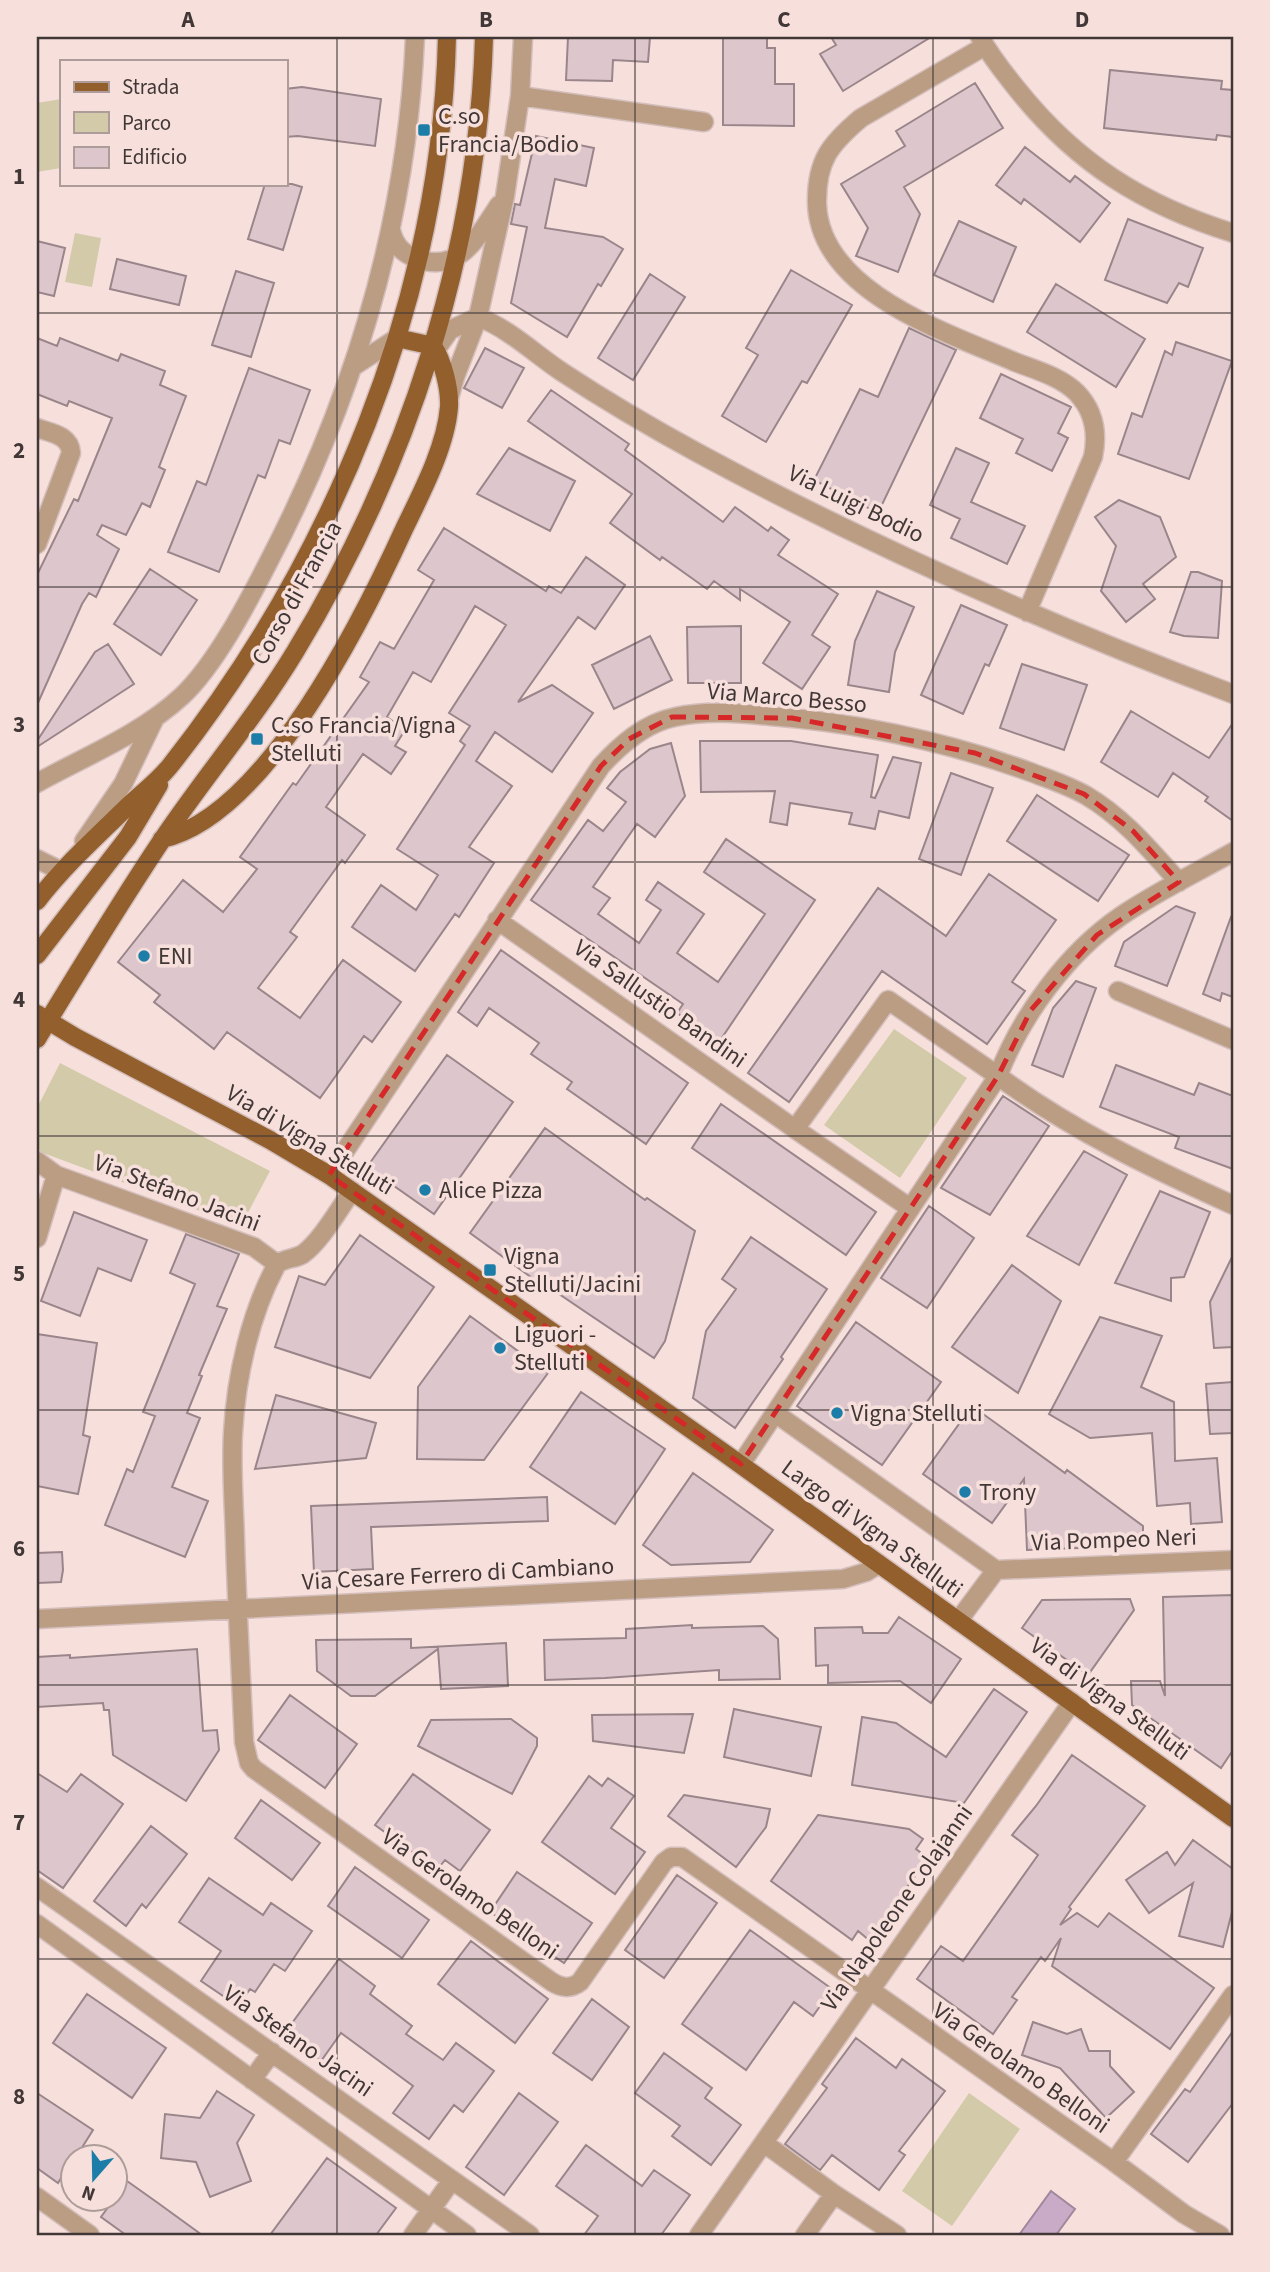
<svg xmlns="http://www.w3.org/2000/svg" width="1270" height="2272" font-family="'Source Sans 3',sans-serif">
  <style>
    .green { fill: #d3caaa }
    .water { fill: #c9abc7; stroke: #a0889c; stroke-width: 2 }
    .building { fill: #ddc7cd; stroke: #99858a; stroke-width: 2 }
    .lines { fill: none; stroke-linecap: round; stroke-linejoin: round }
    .minor-casing { stroke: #d3bebb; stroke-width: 21 }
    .major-casing { stroke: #d3bebb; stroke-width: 21 }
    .minor { stroke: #bb9d84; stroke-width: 18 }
    .major { stroke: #935f2d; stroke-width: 18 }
    .marked { fill: none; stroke: #d62828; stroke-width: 5; stroke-dasharray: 14 9; stroke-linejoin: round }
    .grid { fill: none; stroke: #413736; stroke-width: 2; stroke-opacity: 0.55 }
    .poi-dot { fill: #1c7da9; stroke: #f7e0dc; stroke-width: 2.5 }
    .labels { text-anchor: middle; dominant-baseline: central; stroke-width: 7; stroke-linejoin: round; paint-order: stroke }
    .poi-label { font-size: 24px; fill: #413736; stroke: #f7e0dc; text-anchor: start }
    .street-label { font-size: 24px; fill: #413736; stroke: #f7e0dc }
    .neatline { fill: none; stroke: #413736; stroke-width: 2.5 }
    .grid-label { font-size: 23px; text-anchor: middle; font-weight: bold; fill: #413736 }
  </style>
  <rect width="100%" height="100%" fill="#f7e0dc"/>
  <path class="green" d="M61 99V168L37 172V103Z
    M75 233 101 238 92 287 65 282Z
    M894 1029 967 1078 900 1178 824 1125Z
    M60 1063 270 1171 241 1226 43 1153 37 1148V1108Z
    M969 2093 1020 2129 952 2226 902 2191Z"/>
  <path class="water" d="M1051 2191 1075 2209 1056 2235H1019Z"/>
  <path class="building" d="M568 37H650L648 62 613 60 612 81 566 80Z
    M723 37H767V48H775V84H794V126L723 125Z
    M831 37H931L843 91 820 54 836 45Z
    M1110 70 1222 81 1221 89 1233 90V137L1217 135 1216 140 1104 128Z
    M975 83 1003 128 904 187 920 214 898 272 856 256 868 228 841 184 905 146 896 131Z
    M302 87 381 99 375 146 298 136 285 137V89Z
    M536 136 594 148 586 186 555 179 545 228 603 237 623 249 601 286 598 284 567 337 511 303 527 227 511 224 515 204 520 205Z
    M1025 147 1070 182 1075 176 1110 203 1080 242 1024 199 1021 204 996 185Z
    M265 184H292L302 187 283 250 248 239Z
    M1128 219 1203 248 1188 287 1179 283 1167 303 1105 280Z
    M959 221 1016 247 993 302 934 275Z
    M37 241 65 248 54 296 37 292Z
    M117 259 186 276 179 305 110 289Z
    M791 270 852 305 807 383 802 381 766 442 722 416 758 355 746 348Z
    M236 271 274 283 251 357 212 345Z
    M650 274 685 297 633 380 598 358Z
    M1056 284 1145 339 1116 387 1027 332Z
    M909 328 956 350 878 513 814 480 860 389 878 397Z
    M37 338 57 346 60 338 118 361 121 354 165 371 160 385 186 396 159 467 165 470 150 507 142 503 126 535 102 525 97 535 119 549 96 597 89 593 82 604 37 705V575L74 499 78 501 112 418 69 401 67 406 37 394Z
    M1176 342 1232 361 1189 479 1118 454 1132 413 1142 417 1165 351 1172 355Z
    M485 348 524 368 502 408 464 388Z
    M249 368 310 390 290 444 279 440 265 478 258 475 219 572 168 552 197 481 206 485Z
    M1001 374 1071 407 1058 433 1068 438 1052 471 1016 453 1023 439 980 418Z
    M551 390 629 444 625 450 723 522 735 507 768 531 771 527 789 540 778 555 838 594 812 635 830 647 802 689 763 663 790 622 740 589V600L714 581 707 589 662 557 660 560 610 523 632 494 528 421Z
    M509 448 575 481 550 531 477 494Z
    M956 448 989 463 971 502 1025 526 1007 564 951 538 960 519 930 505Z
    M1119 500 1160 517 1176 557 1143 584 1155 599 1126 622 1101 591 1116 546 1095 517Z
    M444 528 546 591 549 586 561 593 586 557 625 585 595 629 578 617 518 702 552 685 593 713 552 772 495 732 476 761 512 786 469 847 494 863 459 917 455 914 415 971 352 927 381 885 416 910 438 875 397 849 465 745 460 741 470 726 449 713 506 625 475 606 431 682 413 672 387 717 405 730 395 746 406 752 391 774 363 754 326 807 365 835 345 863 342 860 290 932 297 937 258 988 300 1018 343 960 401 1002 372 1042 364 1036 320 1098 227 1032 214 1049 154 1002 160 995 118 962 183 880 223 912 257 869 240 857 293 783 296 785 369 682 360 677 380 642 394 649 434 580 418 570Z
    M150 569 197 600 161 655 114 624Z
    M1191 572H1198L1222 581 1218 638 1184 636 1170 632Z
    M877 591 914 607 895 652 889 692 848 685 855 641Z
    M961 605 1007 625 989 666 985 664 963 714 921 695Z
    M741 626V683H688L687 627Z
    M650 636 672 680 614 709 592 665Z
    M108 644 134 684 37 747V741L95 652Z
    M1022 664 1087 685 1064 750 1000 728Z
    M1131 711 1209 758 1233 723V821L1205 801 1208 797 1173 773 1158 797 1101 762Z
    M700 741H791L878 755 871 797 875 798 893 757 921 763 909 818 879 811 875 829 849 824 852 813 790 803 787 825 770 822 775 791 701 792Z
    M671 743 685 796 655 837 637 824 593 887 610 898 598 914 639 943 661 910 646 900 658 882 704 914 677 953 718 982 765 914 704 872 726 839 815 900 719 1042 677 1013 683 1004 531 900 588 820 603 831 626 802 607 788 620 772 650 749Z
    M951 773 993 788 961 875 919 859Z
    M1037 795 1129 855 1098 901 1007 841Z
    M989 874 1056 920 1012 982 1025 991 987 1044 882 971 789 1102 748 1073 878 888 946 936Z
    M1176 906 1195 913 1167 986 1115 966 1124 942Z
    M1231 917 1233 918V997L1222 993 1220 1001 1203 994Z
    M501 950 688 1083 646 1144 567 1089 572 1082 531 1054 539 1043 489 1008 477 1026 458 1012Z
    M1076 981 1096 988 1063 1077 1032 1065 1053 1008Z
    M447 1055 513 1102 434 1214 367 1167Z
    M1116 1065 1194 1095 1199 1083 1233 1096V1169L1175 1148 1179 1137 1100 1107Z
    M1003 1096 1049 1126 990 1215 941 1188Z
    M721 1104 876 1212 846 1255 692 1148Z
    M545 1128 645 1200 647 1198 695 1231 665 1341 654 1358 547 1286 546 1288 470 1233Z
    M1084 1151 1127 1175 1079 1265 1027 1236Z
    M1160 1191 1210 1212 1184 1277 1171 1278V1301L1115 1283Z
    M929 1206 974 1238 927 1308 881 1278Z
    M74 1212 147 1240 131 1281 98 1268 80 1316 41 1301Z
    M186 1234 239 1254 217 1306 227 1309 199 1375 202 1376 187 1413 200 1418 172 1487 208 1501 185 1557 105 1525 127 1469 133 1472 155 1416 143 1412 195 1284 170 1273Z
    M360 1235 434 1287 370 1378 275 1347 299 1276 325 1285Z
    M751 1237 827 1289 781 1357 783 1359 735 1428 693 1398 706 1331 736 1289 722 1279Z
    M1233 1255V1347L1214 1348 1210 1302Z
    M1012 1265 1061 1301 1018 1393 952 1347Z
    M470 1316 548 1373 484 1460 417 1459 418 1387Z
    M1100 1317 1162 1336 1141 1387 1174 1402 1175 1461 1217 1458 1222 1522 1191 1524 1190 1503 1157 1506 1152 1433 1090 1438 1049 1414Z
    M856 1322 941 1382 882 1465 797 1406Z
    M37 1334 97 1343 83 1435 90 1437 78 1494 37 1486Z
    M1233 1382V1433L1210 1434 1206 1384Z
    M581 1392 665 1449 615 1524 530 1467Z
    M276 1395 376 1423 366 1458 255 1469Z
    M972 1406 1065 1473 1067 1470 1143 1526V1533L1133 1546 1027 1550 1024 1479 992 1523 923 1474Z
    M693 1473 773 1530 750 1562 671 1565 643 1545Z
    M547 1497 548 1521 371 1527 373 1569 314 1572 311 1506Z
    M62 1552 63 1570 61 1582 37 1583V1553Z
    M1233 1595V1750L1221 1768 1132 1705 1131 1681H1160L1165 1696 1163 1597Z
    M1130 1599 1134 1610 1088 1675 1022 1628 1042 1600Z
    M899 1617 961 1659 931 1703 900 1681 828 1683V1665L816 1666 815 1628 862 1627 863 1633H888Z
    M692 1625V1628L763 1626 778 1639 780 1679 719 1680V1670L605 1678 545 1680 544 1640 626 1638V1629Z
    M411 1639V1648L506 1643 508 1686 441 1689 438 1649 375 1696H351L317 1671 316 1640Z
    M197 1649 203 1731 217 1730 219 1750 186 1801 113 1755 109 1710H104L103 1703 37 1707V1657L70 1655V1658Z
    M994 1689 1027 1712 964 1803 852 1785 862 1717 896 1723 946 1757Z
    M290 1695 357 1744 325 1788 258 1740Z
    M734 1709 821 1727 811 1776 724 1757Z
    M693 1714 684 1753 593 1741 592 1715Z
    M511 1719 537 1738V1746L512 1794 418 1746 431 1720Z
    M1072 1755 1145 1806 1069 1907 1071 1909 1060 1925 1077 1913 1098 1927 1109 1913 1214 1988 1170 2049 1052 1966 1061 1938 1045 1961 1041 1957 1012 1997 1017 2000 993 2034 917 1979 941 1946 963 1961 1038 1855 1012 1835 1036 1806Z
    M37 1773 67 1792 81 1774 123 1804 63 1888 37 1870Z
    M413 1774 490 1830 460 1871 445 1860 437 1870 375 1825Z
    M589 1776 602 1786 608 1778 634 1796 611 1828 645 1852 615 1894 542 1842Z
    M684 1795 770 1809 766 1827 736 1867 668 1816Z
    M261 1800 320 1843 292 1880 235 1838Z
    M818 1815 909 1829 923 1839 916 1849 928 1858 869 1940 858 1931 852 1940 771 1881Z
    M151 1826 187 1854 146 1908 142 1904 126 1926 94 1901Z
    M1193 1840 1233 1869V1908L1223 1947 1179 1936 1193 1883 1149 1913 1126 1880 1167 1852 1175 1865Z
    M355 1867 429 1920 402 1958 328 1906Z
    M517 1872 592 1923 564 1963 490 1912Z
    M677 1875 717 1903 664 1978 625 1950Z
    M209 1878 263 1915 271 1903 312 1931 285 1971 274 1964 255 1992 250 1989 238 2006 201 1981 221 1951 179 1922Z
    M750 1930 832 1989 813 2016 794 2002 746 2070 682 2024Z
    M471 1941 548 1999 515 2043 438 1984Z
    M339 1959 375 1986 370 1994 412 2026 406 2034 443 2060 456 2043 494 2071 463 2112 454 2105 429 2139 393 2113 413 2086 341 2033 321 2061 284 2034Z
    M87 1994 166 2048 132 2098 53 2043Z
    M592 1999 629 2027 592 2080 553 2053Z
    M1033 2022 1067 2034 1081 2029 1089 2051H1110V2066L1134 2092 1106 2118 1060 2068 1022 2055Z
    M1233 2031V2103L1188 2162 1151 2134 1185 2089 1190 2092Z
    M856 2038 896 2068 902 2059 945 2091 899 2151 905 2155 879 2190 832 2155 820 2170 785 2144 827 2088 822 2084Z
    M664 2053 712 2088 705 2098 741 2125 711 2165 672 2136 680 2126 635 2093Z
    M217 2091 254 2115 237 2143 251 2181 210 2197 196 2162 161 2158 165 2114 200 2118Z
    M37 2093 93 2130 76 2157H74L58 2183 37 2168Z
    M519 2093 558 2122 504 2195 466 2167Z
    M586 2145 642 2186 654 2170 690 2195 661 2235H584L598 2216 556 2186Z
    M327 2158 396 2208 376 2235H270Z
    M127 2181 158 2203 202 2235H126L101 2217Z"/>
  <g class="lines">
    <defs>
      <path id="minor" d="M980 37C990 55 1004 73 1017 89 1076 163 1143 205 1233 233
        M985 46 861 118C830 144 816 161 817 204 820 292 948 333 1015 362 1036 370 1061 377 1077 393 1094 411 1098 433 1093 457L1027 612
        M520 96 704 122
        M391 230C394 244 401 252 415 258 459 275 477 238 499 205
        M478 317C508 328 535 354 562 372 606 401 652 428 698 453 870 546 1050 625 1233 694
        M433 346 440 344 450 330 478 317
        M354 366 397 338
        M449 398 455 377 478 317 505 196 520 96 523 37
        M37 428C51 433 70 435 71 453L37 544
        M37 783C86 756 141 734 182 696 215 665 247 604 268 563 354 398 407 224 415 37
        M84 841 123 784 154 720
        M1233 852C1196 873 1156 892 1121 916 1067 953 1021 1016 998 1076 1071 1130 1151 1168 1233 1205
        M37 859 61 871
        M497 920 795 1129
        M1118 991 1233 1040
        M37 1161 56 1175 254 1247 277 1264
        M329 1175 601 766C621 744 645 723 675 717 706 710 739 713 770 716 860 723 948 742 1033 773 1051 780 1070 786 1087 796 1124 818 1150 850 1179 882
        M37 1238 56 1175
        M277 1264C250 1314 236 1377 233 1433 231 1469 234 1504 235 1540 237 1607 241 1675 244 1742L249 1763 254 1769 552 1982C562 1988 571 1989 580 1982L664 1862 671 1857H682L1114 2162 1184 2214 1220 2235
        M277 1264C285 1258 295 1259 303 1254 321 1241 339 1209 352 1191
        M775 1413 998 1076 888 1000 795 1129 910 1208
        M741 1464 775 1413 996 1570
        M996 1570 1233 1560
        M37 1619 843 1579 866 1572 879 1564
        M958 1621 996 1570
        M37 1887 530 2235
        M37 1924 467 2235
        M252 2080 272 2052
        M764 2143 834 2194 805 2235
        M1114 2162 1233 1995
        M834 2194 897 2235
        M37 2197 90 2235
        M413 2235 452 2180
        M699 2235 1072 1702"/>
      <path id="major" d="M162 839C266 816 364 617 405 527 422 492 446 446 449 407 450 389 443 361 433 346L397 338
        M37 901C64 866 96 837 128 806 142 793 158 781 170 766 332 561 441 300 447 37
        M37 955 128 837 159 785
        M37 1014 75 1037 270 1140 329 1175 723 1452 1233 1818
        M37 1039C78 972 119 904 162 840 205 776 255 718 295 652 407 468 478 253 484 37"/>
    </defs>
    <use href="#minor" class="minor-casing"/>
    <use href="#major" class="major-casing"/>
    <use href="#minor" class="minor"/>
    <use href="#major" class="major"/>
  </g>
  <path class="marked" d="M672 717 792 718 975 753 1084 794 1133 831 1179 882 1097 935 1031 1010 998 1076 741 1464 329 1175 601 766 629 739Z"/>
  <path class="grid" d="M337 37V2235M635 37V2235M933 37V2235M37 313H1233M37 587H1233M37 862H1233M37 1136H1233M37 1410H1233M37 1685H1233M37 1959H1233"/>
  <g class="poi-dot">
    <rect x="417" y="123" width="14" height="14" rx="3.5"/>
    <rect x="250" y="732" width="14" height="14" rx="3.5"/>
    <circle cx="144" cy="956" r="7"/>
    <circle cx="425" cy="1190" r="7"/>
    <rect x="483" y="1263" width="14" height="14" rx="3.5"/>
    <circle cx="500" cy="1348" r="7"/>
    <circle cx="837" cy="1413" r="7"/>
    <circle cx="965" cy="1492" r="7"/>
  </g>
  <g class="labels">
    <g class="poi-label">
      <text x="438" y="116">C.so<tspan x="438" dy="28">Francia/Bodio</tspan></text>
      <text x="271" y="725">C.so Francia/Vigna<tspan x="271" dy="28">Stelluti</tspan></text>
      <text x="158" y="956">ENI</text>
      <text x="439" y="1190">Alice Pizza</text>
      <text x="504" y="1256">Vigna<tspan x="504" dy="28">Stelluti/Jacini</tspan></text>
      <text x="514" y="1334">Liguori -<tspan x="514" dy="28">Stelluti</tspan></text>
      <text x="851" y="1413">Vigna Stelluti</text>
      <text x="979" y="1492">Trony</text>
    </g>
    <g class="street-label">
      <text transform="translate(856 504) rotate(26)">Via Luigi Bodio</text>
      <text transform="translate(297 593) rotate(-61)">Corso di Francia</text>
      <text transform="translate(787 698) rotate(5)">Via Marco Besso</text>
      <text transform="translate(660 1004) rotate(35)">Via Sallustio Bandini</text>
      <text transform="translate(310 1140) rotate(31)">Via di Vigna Stelluti</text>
      <text transform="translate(177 1193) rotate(21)">Via Stefano Jacini</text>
      <text transform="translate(872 1529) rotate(36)">Largo di Vigna Stelluti</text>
      <text transform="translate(1114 1540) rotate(-2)">Via Pompeo Neri</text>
      <text transform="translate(458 1574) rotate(-3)">Via Cesare Ferrero di Cambiano</text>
      <text transform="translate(1110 1699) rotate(36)">Via di Vigna Stelluti</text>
      <text transform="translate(470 1894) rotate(35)">Via Gerolamo Belloni</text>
      <text transform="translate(897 1908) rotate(-55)">Via Napoleone Colajanni</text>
      <text transform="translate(298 2041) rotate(35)">Via Stefano Jacini</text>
      <text transform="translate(1021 2068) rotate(35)">Via Gerolamo Belloni</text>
    </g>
  </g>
  <rect width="1270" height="2272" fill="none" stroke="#f7e0dc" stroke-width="77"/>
  <rect x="60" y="60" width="228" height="126" fill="#f7e0dc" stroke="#ae9c9a" stroke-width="2"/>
  <rect x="74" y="82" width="35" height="10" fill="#935f2d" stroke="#ae9c9a" stroke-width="2"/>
  <text x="122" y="94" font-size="21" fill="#413736">Strada</text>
  <rect x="74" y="112" width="35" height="21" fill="#d3caaa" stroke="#ae9c9a" stroke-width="2"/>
  <text x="122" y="130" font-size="21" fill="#413736">Parco</text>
  <rect x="74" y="147" width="35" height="21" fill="#ddc7cd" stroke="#ae9c9a" stroke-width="2"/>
  <text x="122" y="164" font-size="21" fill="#413736">Edificio</text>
  <g transform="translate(94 2178) rotate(200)"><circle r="33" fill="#f7e0dc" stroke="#ae9c9a" stroke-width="2"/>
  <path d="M0-5L12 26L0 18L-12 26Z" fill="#1c7da9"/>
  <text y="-10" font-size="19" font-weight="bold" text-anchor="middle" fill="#413736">N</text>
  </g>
  <rect x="38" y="38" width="1194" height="2196" class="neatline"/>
  <g class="grid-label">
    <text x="188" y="27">A</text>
    <text x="486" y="27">B</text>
    <text x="784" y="27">C</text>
    <text x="1082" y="27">D</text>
    <text x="19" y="184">1</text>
    <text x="19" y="458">2</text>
    <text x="19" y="732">3</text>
    <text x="19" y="1007">4</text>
    <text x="19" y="1281">5</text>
    <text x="19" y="1556">6</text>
    <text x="19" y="1830">7</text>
    <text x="19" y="2104">8</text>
  </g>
</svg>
